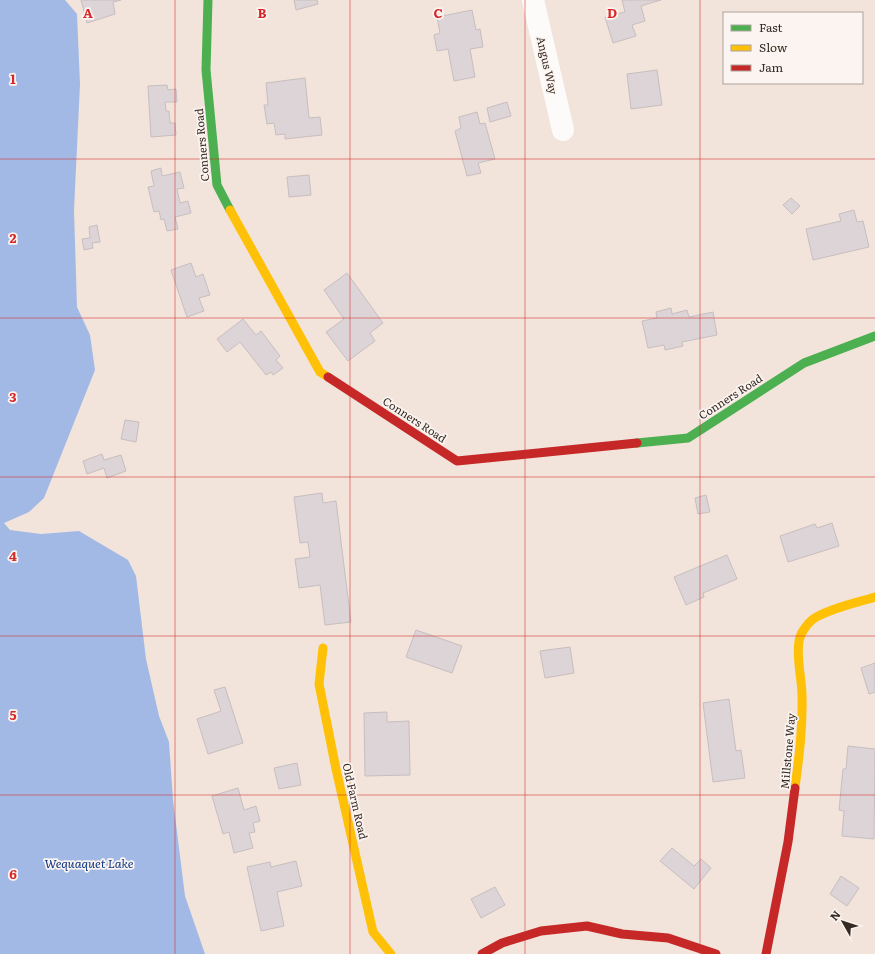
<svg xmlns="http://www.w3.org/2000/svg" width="875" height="954" font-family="Literata,serif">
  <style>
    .water { fill: #a2b9e6 }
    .building { fill: #ddd4d7; stroke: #c7bec0 }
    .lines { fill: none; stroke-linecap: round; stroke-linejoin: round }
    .street { stroke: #fdfbfa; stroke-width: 22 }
    .fast { stroke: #4caf50; stroke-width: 9 }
    .slow { stroke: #ffc107; stroke-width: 9 }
    .jam { stroke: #c62828; stroke-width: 9 }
    .grid { fill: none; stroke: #d62828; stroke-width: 1; stroke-opacity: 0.55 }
    .labels { text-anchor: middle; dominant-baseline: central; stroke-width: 3.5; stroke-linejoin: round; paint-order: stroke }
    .street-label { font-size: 11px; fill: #362a22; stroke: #fbf4f0 }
    .water-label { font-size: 12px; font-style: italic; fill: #0e3885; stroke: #fbf4f0 }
    .grid-label { font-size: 13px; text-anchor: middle; font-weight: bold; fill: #d62828; stroke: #fbf4f0; stroke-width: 3.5; stroke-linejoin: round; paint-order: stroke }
  </style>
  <rect width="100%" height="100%" fill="#f2e4db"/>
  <path class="water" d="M0 0H65L77 14 80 84 74 210 77 307 90 335 95 370 44 498 29 512 4 523 10 530 41 534 79 531 128 560 136 576 146 659 159 716 169 742 173 800 185 896 205 954H0Z"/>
  <path class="building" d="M81 0H121L113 2 115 14 87 23Z
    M294 0H317L318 4 296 10Z
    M622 0H661L641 6 645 21 632 25 636 36 613 43 605 17 625 12Z
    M472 10 476 30 480 29 483 47 470 49 475 77 454 81 448 49 437 51 434 35 440 33 437 17Z
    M657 70 662 105 631 109 627 74Z
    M305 78 309 118 320 117 322 135 285 139V134L276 135 274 123 267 124 264 105H268L266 83Z
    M167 85 168 90 176 89 177 102H165L166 111H169L170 123H175L176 135 151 137 148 86Z
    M507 102 511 116 490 122 487 108Z
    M477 112 480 124 485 123 495 159 478 163 481 173 467 176 455 131 461 128 459 117Z
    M161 168 162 176 180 172 184 188 177 189 180 203 188 201 191 213 175 217 178 229 167 231 164 219 161 220 159 211 154 212 148 187 154 186 151 171Z
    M309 175 311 195 289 197 287 177Z
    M791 198 800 206 792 214 783 205Z
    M854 210 857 222 863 221 869 247 813 260 806 229 841 221 839 214Z
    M97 225 100 242 92 243 93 248 84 250 82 239 90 238 89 227Z
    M191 263 196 277 203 274 210 295 199 298 204 311 187 317 171 270Z
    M347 273 383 323 370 333 375 341 348 361 326 332 344 319 324 290Z
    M671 308 672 314 687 310 689 317 713 312 717 335 682 342 683 346 665 350 664 345 648 348 642 321 657 318 656 312Z
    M243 319 256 335 261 331 280 356 276 360 283 368 273 375 271 372 266 375 240 342 227 352 217 339Z
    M125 420 139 422 136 442 121 439Z
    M102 454 104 460 121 455 126 471 107 478 104 468 87 474 83 461Z
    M322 493 323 503 336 501 351 622 325 625 320 585 299 588 295 559 310 557 308 542 300 543 294 497Z
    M706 495 710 512 698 514 695 498Z
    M832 523 839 546 788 562 780 536 815 524 817 528Z
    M727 555 737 579 703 593 704 597 686 605 674 577Z
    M416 630 462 646 452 673 406 657Z
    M570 647 574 673 545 678 540 651Z
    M875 663V692L869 694 861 668Z
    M225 687 243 743 208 754 197 719 221 711 214 690Z
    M729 699 736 751 741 750 745 778 713 782 703 703Z
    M387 712V722L409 721 410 775 365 776 364 713Z
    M848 746 875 749 874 839 842 836 844 811 839 810 843 769H846Z
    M297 763 301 785 279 789 274 768Z
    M238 788 244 810 256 806 260 821 253 823 255 832 249 833 253 848 234 853 229 832 223 834 212 796Z
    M672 848 694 866 701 859 711 868 694 889 660 861Z
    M296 861 302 886 277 892 284 926 261 931 247 867 270 862 271 867Z
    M841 876 859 888 847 906 830 894Z
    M495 887 505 905 481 918 471 899Z"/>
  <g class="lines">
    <path class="street" d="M533 0 563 130"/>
    <path class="fast" d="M208 0 206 70 217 185 230 210
      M637 443 688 438 804 363 875 336"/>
    <path class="slow" d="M230 210 320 372 328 377
      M323 648 319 684 336 769 373 932 391 954
      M795 788C799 757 803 727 802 696 802 678 796 659 799 641 800 634 806 625 812 620 824 610 859 602 875 597"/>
    <path class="jam" d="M328 377 457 461 637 443
      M482 954 502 943 541 931 587 926 622 934 668 938 716 954
      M766 954 788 842 795 788"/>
  </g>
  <path class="grid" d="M175 0V954M350 0V954M525 0V954M700 0V954M0 159H875M0 318H875M0 477H875M0 636H875M0 795H875"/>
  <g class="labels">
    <g class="street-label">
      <text transform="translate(548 65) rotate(77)">Angus Way</text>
      <text transform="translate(201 145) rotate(-95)">Conners Road</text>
      <text transform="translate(730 396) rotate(-33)">Conners Road</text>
      <text transform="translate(415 419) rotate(33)">Conners Road</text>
      <text transform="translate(787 751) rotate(-85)">Millstone Way</text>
      <text transform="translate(356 801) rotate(77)">Old Farm Road</text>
    </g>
    <g class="water-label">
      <text x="89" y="863">Wequaquet Lake</text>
    </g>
  </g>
  <g class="grid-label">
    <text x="88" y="18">A</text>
    <text x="262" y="18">B</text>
    <text x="438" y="18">C</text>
    <text x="612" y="18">D</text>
    <text x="13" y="84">1</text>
    <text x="13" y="243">2</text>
    <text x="13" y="402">3</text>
    <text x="13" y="561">4</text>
    <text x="13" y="720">5</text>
    <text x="13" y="879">6</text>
  </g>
  <rect x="723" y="12" width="140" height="72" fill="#fbf4f0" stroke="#aca39e"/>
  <rect x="731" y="25" width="20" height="6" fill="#4caf50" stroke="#aca39e"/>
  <text x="759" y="32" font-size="12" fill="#362a22">Fast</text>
  <rect x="731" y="45" width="20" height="6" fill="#ffc107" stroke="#aca39e"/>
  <text x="759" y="52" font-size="12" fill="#362a22">Slow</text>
  <rect x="731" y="65" width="20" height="6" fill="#c62828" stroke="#aca39e"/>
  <text x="759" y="72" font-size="12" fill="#362a22">Jam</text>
  <g transform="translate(843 922) rotate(309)" stroke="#fbf4f0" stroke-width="3" paint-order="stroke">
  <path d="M0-3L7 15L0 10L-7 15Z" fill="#362a22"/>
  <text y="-6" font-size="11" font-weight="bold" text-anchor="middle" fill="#362a22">N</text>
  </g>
</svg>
